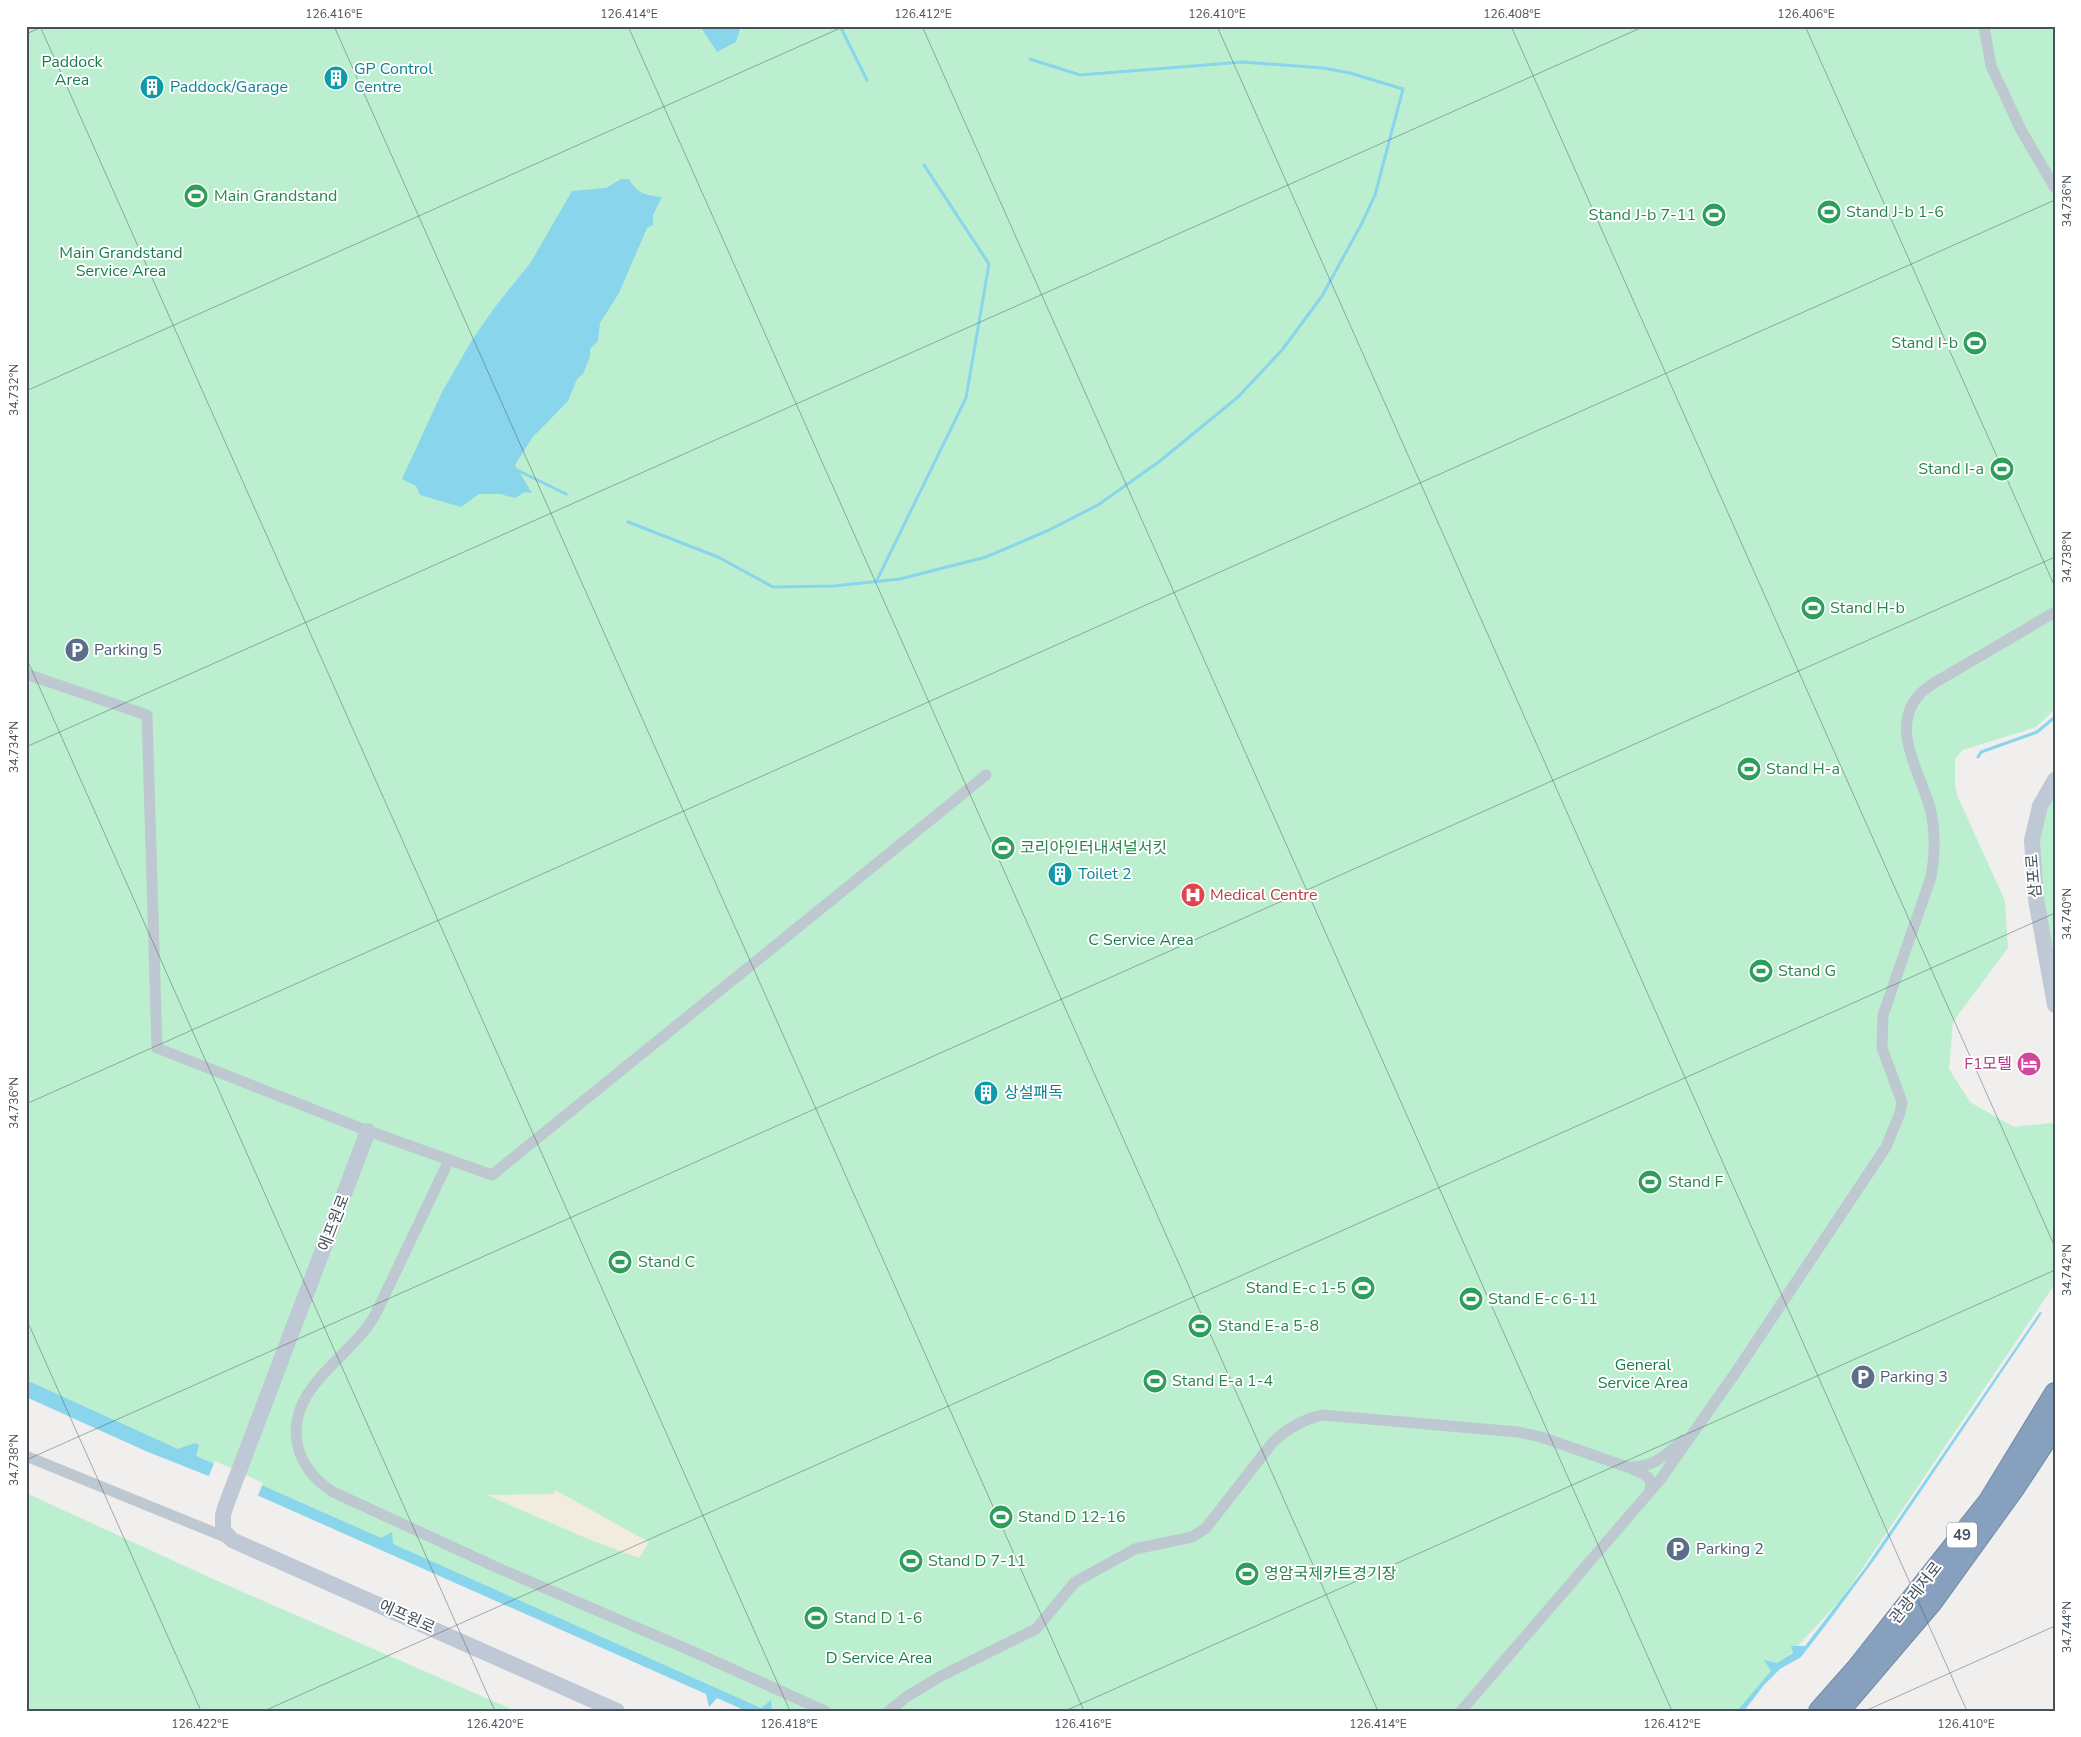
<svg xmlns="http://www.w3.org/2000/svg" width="2081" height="1737" font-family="'Nunito Sans','Noto Sans KR',sans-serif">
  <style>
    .green { fill: #bcefd0 }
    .sand { fill: #f2ecdf }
    .water { fill: #89d5ec }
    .pier { fill: #f1eeee }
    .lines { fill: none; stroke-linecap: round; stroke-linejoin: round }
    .stream { stroke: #89d5ec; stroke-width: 3 }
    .highway-casing { stroke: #718ba9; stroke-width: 22 }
    .street { stroke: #bec8d0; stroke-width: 11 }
    .secondary { stroke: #bfc9d5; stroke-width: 16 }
    .highway { stroke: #86a0bd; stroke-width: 20 }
    .ticks { fill: none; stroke: #46515b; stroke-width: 1; stroke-opacity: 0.45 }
    .labels { text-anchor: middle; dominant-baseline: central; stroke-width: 4; stroke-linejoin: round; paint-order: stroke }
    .shield { fill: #fff; stroke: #7e858c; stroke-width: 1 }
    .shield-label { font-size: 15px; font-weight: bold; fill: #46515b }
    .park-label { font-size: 16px; fill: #177d4c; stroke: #fff }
    .culture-label { font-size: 16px; fill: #0d838f; stroke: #fff; text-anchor: start }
    .leisure-label { font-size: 16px; fill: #27864d; stroke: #fff; text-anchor: start }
    .service-label { font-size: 16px; fill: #4e5e75; stroke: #fff; text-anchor: start }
    .street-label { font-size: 16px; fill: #46515b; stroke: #fff }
    .health-label { font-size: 16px; fill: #be3a42; stroke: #fff; text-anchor: start }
    .hotel-label { font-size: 16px; fill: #b23c85; stroke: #fff; text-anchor: end }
    .neatline { fill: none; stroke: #46515b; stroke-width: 2 }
    .ticks-label { font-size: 12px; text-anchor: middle; fill: #46515b }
  </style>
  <rect width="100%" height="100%" fill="#f1eeee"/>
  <path class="green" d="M26 26H2055V709L2036 727 1963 750 1955 759V784L1957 795 2005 901 2008 948 1953 1022 1949 1069 1970 1102 2014 1127 2051 1123 2055 1126V1284L1843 1597 1738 1711H755L26 1387Z
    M2055 796V957C2044 907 2024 843 2055 796Z
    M26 1493 211 1578 511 1709 512 1711H26Z"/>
  <path class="sand" d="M555 1490 649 1542 639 1558 588 1539 487 1495 553 1494Z"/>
  <path class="water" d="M700 26H741L736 42 717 52Z
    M621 179H629C637 194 646 195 662 197L653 215V225L647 228 619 293 600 323 598 341 590 349V357L583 374 577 379 568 401 532 438 515 465 532 493 525 492 515 498 500 494H479L461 507 420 495 416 486 402 479 442 392 472 340 495 307 531 262 572 191 606 188Z
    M2040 1312 2042 1313 1877 1556 1829 1621 1801 1657 1780 1669 1764 1685 1744 1711H1737L1771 1671 1764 1660 1777 1663 1793 1653 1791 1646H1805L1865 1568Z
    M26 1380 178 1449 195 1443 199 1445 196 1456 381 1538 392 1532 393 1544 761 1708 771 1700 772 1711H746L717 1698 709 1707 706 1694 259 1496 148 1452 26 1397Z"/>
  <path class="pier" d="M215 1461 263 1483 257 1498 208 1478Z"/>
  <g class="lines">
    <path class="stream" d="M840 26 867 80
      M517 470 566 494
      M628 522 718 557 773 587 834 586 900 579 986 557 1049 530 1098 505 1160 461 1238 397 1282 350 1322 296 1362 223 1375 195 1403 89 1350 73 1323 68 1243 62 1080 75 1030 59
      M876 582 966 398 989 264 924 165
      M1978 757 1981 752 2037 732 2055 717"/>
    <defs>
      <path id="highway" d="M1819 1711 1857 1668 1989 1501 2055 1393
        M1839 1711 1932 1602 2015 1487 2055 1426"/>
    </defs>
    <use href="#highway" class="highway-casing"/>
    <path class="street" d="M1984 26 1991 66 2021 130 2055 188
      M26 674 147 715 157 1048 368 1131 492 1175 986 775
      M449 1160 378 1309C375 1315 372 1321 368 1326 341 1363 285 1393 298 1447 303 1467 316 1481 333 1492L498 1568 694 1652 825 1711
      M26 1456 230 1539
      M1632 1469C1646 1475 1655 1477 1649 1493
      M889 1711 906 1697 941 1676 1036 1629 1075 1582 1135 1549 1192 1537 1206 1528 1273 1442C1288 1428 1303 1419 1323 1415L1518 1432 1541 1437 1627 1467C1653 1468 1665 1456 1683 1440
      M1461 1711 1660 1480 1736 1372 1886 1147 1900 1113 1902 1102 1882 1048 1883 1015 1931 877C1935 854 1936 831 1930 808 1921 774 1889 728 1919 695 1923 690 1929 687 1934 683L2055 612"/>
    <path class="secondary" d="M2055 780 2040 806 2032 840 2036 899 2055 1005
      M368 1131 226 1505 223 1515V1530L232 1540 617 1711"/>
    <use href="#highway" class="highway"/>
  </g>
  <path class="ticks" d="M40 26 790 1711M334 26 1084 1711M628 26 1378 1711M922 26 1672 1711M1217 26 1967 1711M1511 26 2055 1247M1805 26 2055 587M26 34 44 26M26 391 845 26M26 657 495 1711M26 747 1645 26M26 1104 2055 200M26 1318 201 1711M26 1460 2055 557M264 1711 2055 913M1065 1711 2055 1270M1865 1711 2055 1626"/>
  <defs>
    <symbol id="building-disc" viewBox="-11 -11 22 22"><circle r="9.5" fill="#0f9aa8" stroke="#fff"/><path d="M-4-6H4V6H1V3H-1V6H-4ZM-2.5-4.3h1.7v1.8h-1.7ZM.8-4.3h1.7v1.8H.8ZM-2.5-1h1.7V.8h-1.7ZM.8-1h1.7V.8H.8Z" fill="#fff"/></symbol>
    <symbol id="stadium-disc" viewBox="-11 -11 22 22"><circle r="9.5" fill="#2e9e5b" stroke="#fff"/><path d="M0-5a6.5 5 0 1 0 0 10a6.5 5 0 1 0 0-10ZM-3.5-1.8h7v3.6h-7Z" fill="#fff"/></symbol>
    <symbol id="parking-disc" viewBox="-11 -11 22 22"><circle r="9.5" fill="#5c6f8a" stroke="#fff"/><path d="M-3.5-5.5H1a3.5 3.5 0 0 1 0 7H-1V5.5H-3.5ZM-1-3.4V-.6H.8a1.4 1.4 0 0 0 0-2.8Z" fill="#fff"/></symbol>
    <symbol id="hospital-disc" viewBox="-11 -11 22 22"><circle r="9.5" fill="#e0444e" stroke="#fff"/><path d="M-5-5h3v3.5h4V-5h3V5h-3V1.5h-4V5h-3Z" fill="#fff"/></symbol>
    <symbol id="hotel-disc" viewBox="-11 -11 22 22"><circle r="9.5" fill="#d1479c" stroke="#fff"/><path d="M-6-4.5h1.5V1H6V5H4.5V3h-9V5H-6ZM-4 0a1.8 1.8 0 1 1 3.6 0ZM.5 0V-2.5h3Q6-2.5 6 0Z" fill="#fff"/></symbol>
  </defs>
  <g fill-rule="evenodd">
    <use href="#building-disc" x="322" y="64" width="28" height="28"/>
    <use href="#building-disc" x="138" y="73" width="28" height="28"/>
    <use href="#stadium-disc" x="182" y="182" width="28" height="28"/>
    <use href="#stadium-disc" x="1815" y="198" width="28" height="28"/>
    <use href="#stadium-disc" x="1700" y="201" width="28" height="28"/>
    <use href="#stadium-disc" x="1961" y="329" width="28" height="28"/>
    <use href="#stadium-disc" x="1988" y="455" width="28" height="28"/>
    <use href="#stadium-disc" x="1799" y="594" width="28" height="28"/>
    <use href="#parking-disc" x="63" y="636" width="28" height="28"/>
    <use href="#stadium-disc" x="1735" y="755" width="28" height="28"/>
    <use href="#stadium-disc" x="989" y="834" width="28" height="28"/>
    <use href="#building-disc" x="1046" y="860" width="28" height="28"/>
    <use href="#hospital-disc" x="1179" y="881" width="28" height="28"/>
    <use href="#stadium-disc" x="1747" y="957" width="28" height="28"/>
    <use href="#hotel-disc" x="2015" y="1050" width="28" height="28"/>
    <use href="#building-disc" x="972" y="1079" width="28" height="28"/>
    <use href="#stadium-disc" x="1636" y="1168" width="28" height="28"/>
    <use href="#stadium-disc" x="606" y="1248" width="28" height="28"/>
    <use href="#stadium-disc" x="1349" y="1274" width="28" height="28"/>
    <use href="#stadium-disc" x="1457" y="1285" width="28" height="28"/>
    <use href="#stadium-disc" x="1186" y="1312" width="28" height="28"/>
    <use href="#parking-disc" x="1849" y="1363" width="28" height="28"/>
    <use href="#stadium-disc" x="1141" y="1367" width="28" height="28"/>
    <use href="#stadium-disc" x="987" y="1503" width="28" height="28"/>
    <use href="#parking-disc" x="1664" y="1535" width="28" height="28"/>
    <use href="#stadium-disc" x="897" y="1547" width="28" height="28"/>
    <use href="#stadium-disc" x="1233" y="1560" width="28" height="28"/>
    <use href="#stadium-disc" x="802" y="1604" width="28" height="28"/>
  </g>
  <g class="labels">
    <rect class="shield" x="1947" y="1522.5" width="30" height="25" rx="4"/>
    <g class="shield-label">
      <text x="1962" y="1535">49</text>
    </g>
    <g class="park-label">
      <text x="72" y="62">Paddock<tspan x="72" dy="18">Area</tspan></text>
      <text x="121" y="253">Main Grandstand<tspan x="121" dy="18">Service Area</tspan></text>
      <text x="1141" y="940">C Service Area</text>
      <text x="1643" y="1365">General<tspan x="1643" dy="18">Service Area</tspan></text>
      <text x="879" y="1658">D Service Area</text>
    </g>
    <g class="culture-label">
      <text x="354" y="69">GP Control<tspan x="354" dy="18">Centre</tspan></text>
      <text x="170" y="87">Paddock/Garage</text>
      <text x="1078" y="874">Toilet 2</text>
      <text x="1004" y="1093">상설패독</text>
    </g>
    <g class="leisure-label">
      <text x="214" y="196">Main Grandstand</text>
      <text x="1846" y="212">Stand J-b 1-6</text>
      <text x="1696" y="215" text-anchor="end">Stand J-b 7-11</text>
      <text x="1958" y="343" text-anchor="end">Stand I-b</text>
      <text x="1984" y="469" text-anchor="end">Stand I-a</text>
      <text x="1830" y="608">Stand H-b</text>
      <text x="1766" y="769">Stand H-a</text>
      <text x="1020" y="848">코리아인터내셔널서킷</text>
      <text x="1778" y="971">Stand G</text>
      <text x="1668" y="1182">Stand F</text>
      <text x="638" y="1262">Stand C</text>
      <text x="1346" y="1288" text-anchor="end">Stand E-c 1-5</text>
      <text x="1488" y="1299">Stand E-c 6-11</text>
      <text x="1218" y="1326">Stand E-a 5-8</text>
      <text x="1172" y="1381">Stand E-a 1-4</text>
      <text x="1018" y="1517">Stand D 12-16</text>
      <text x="928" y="1561">Stand D 7-11</text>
      <text x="1264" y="1574">영암국제카트경기장</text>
      <text x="834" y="1618">Stand D 1-6</text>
    </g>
    <g class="service-label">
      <text x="94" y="650">Parking 5</text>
      <text x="1880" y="1377">Parking 3</text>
      <text x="1696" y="1549">Parking 2</text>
    </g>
    <g class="street-label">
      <text transform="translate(2034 876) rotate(-95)">삼포로</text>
      <text transform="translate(334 1223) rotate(-69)">에프원로</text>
      <text transform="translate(1916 1593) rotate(-52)">관광레저로</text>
      <text transform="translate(407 1617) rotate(24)">에프원로</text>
    </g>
    <g class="health-label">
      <text x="1210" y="895">Medical Centre</text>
    </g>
    <g class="hotel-label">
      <text x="2012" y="1064">F1모텔</text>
    </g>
  </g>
  <rect width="2081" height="1737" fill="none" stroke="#ffffff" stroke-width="55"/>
  <rect x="28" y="28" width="2026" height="1682" class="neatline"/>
  <g class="ticks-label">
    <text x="334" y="18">126.416°E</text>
    <text x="629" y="18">126.414°E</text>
    <text x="923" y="18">126.412°E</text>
    <text x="1217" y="18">126.410°E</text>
    <text x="1512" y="18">126.408°E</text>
    <text x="1806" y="18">126.406°E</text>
    <text transform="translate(2067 201) rotate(-90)" y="4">34.736°N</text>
    <text transform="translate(14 390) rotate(-90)" y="4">34.732°N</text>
    <text transform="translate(2067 557) rotate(-90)" y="4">34.738°N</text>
    <text transform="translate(14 747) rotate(-90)" y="4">34.734°N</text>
    <text transform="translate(2067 914) rotate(-90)" y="4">34.740°N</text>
    <text transform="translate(14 1103) rotate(-90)" y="4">34.736°N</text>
    <text transform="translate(2067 1270) rotate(-90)" y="4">34.742°N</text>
    <text transform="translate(14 1460) rotate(-90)" y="4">34.738°N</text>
    <text transform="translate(2067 1627) rotate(-90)" y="4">34.744°N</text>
    <text x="200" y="1728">126.422°E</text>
    <text x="495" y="1728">126.420°E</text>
    <text x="789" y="1728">126.418°E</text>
    <text x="1083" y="1728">126.416°E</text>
    <text x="1378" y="1728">126.414°E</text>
    <text x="1672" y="1728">126.412°E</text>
    <text x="1966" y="1728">126.410°E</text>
  </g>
</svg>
